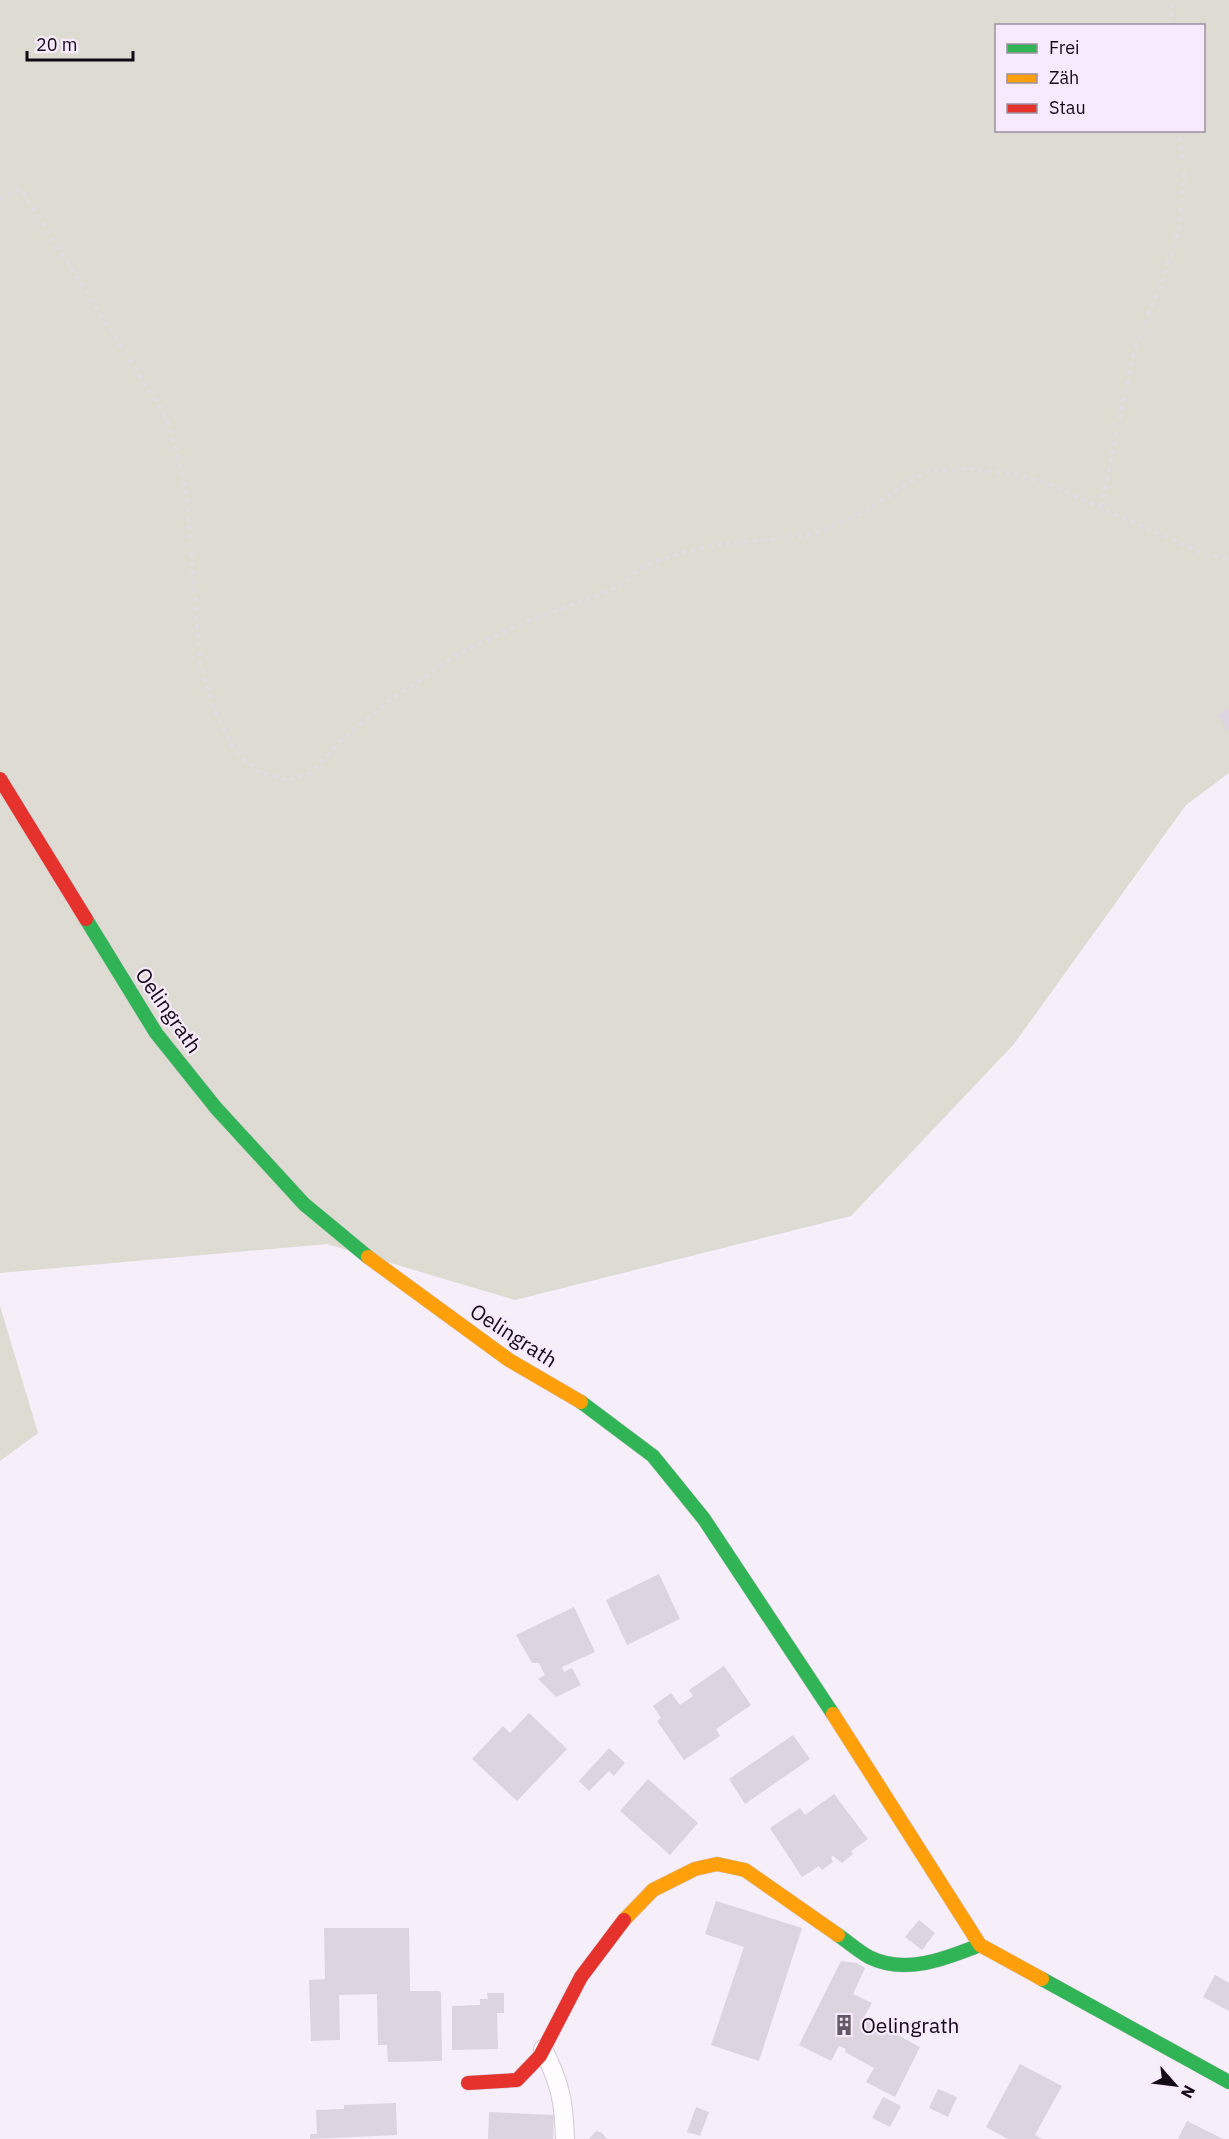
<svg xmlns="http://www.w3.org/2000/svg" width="1229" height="2139" font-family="'IBM Plex Sans',sans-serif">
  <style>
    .green { fill: #dddbd2; fill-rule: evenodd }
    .building { fill: #dcd4df }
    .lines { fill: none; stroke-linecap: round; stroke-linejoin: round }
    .lane-casing { stroke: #d2cad6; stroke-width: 20 }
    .fast-casing { stroke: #d2cad6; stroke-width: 15 }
    .slow-casing { stroke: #d2cad6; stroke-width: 15 }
    .jam-casing { stroke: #d2cad6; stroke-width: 15 }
    .path { stroke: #e0dde1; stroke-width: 4; stroke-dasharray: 4.5 4.5; stroke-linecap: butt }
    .lane { stroke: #fefcfe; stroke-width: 18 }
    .fast { stroke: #30b455; stroke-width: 14 }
    .slow { stroke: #ff9f0a; stroke-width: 14 }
    .jam { stroke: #e5322d; stroke-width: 14 }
    .labels { text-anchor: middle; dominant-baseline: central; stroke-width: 4.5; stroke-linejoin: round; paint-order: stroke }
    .street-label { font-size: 21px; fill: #120a14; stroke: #f8eafd }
    .poi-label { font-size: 21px; fill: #120a14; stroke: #f8eafd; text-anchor: start }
  </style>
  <rect width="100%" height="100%" fill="#f6eef9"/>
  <path class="green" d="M0 0H1229V773L1186 805 1014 1044 851 1216 515 1300 327 1244 0 1273ZM996 26H1204V130H996Z
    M0 1306 38 1433 0 1461Z"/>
  <path class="building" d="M1229 708V732L1218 715Z
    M659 1574 680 1619 627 1645 606 1600Z
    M574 1607 595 1652 562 1667 564 1672 572 1668 581 1685 556 1697 538 1679 545 1675 539 1663H532L516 1635Z
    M724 1666 751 1705 716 1729 720 1736 684 1760 657 1721 661 1718 653 1706 671 1693 680 1705 693 1696 689 1690Z
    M529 1713 567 1749 517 1801 472 1759 503 1726 510 1733Z
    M793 1735 810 1759 745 1804 729 1779Z
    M609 1748 625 1763 614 1776 609 1771 589 1791 579 1781Z
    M648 1779 698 1823 670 1855 620 1811Z
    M834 1794 868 1839 851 1851 853 1854 842 1863 833 1856 831 1858 833 1862 822 1870 819 1866 802 1877 770 1828 800 1808 805 1815Z
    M716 1901 802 1928 759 2061 711 2045 744 1947 705 1934Z
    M919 1920 935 1933 922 1950 905 1937Z
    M324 1928H409L410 1991H439L441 1993 442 2061 388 2062 387 2045H378L377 1994 339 1995 340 2040 311 2041 309 1980 325 1979Z
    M841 1961 857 1963 865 1968 853 1994 872 2003 864 2017 920 2047 895 2097 866 2082 874 2068 845 2052 846 2049 839 2046 831 2061 799 2045Z
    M1215 1975 1229 1983V2011L1203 1997Z
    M487 1993H504V2013H497L498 2049 452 2050V2006L480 2005V1999H488Z
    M1020 2064 1062 2086 1035 2135 1042 2139H1008L986 2127Z
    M938 2089 957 2097 948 2117 929 2108Z
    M883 2097 901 2106 890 2127 872 2118Z
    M396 2103 397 2135 310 2139V2134H317L316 2110 344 2109V2105Z
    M696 2107 709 2112 700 2136 687 2132Z
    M489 2112 554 2115 553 2139H488Z
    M1187 2121 1223 2139H1178Z
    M596 2131 602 2133 607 2139H589Z"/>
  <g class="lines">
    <defs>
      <path id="lane" d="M543 2049C560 2083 564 2101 565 2139"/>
      <path id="fast" d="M86 919 156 1033 216 1108 304 1204 368 1257
        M581 1402 653 1456 704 1519 833 1714
        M838 1935C848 1942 858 1951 869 1957 905 1975 945 1959 980 1945
        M1042 1979 1229 2082"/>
      <path id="slow" d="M368 1257 509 1360 581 1402
        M833 1714 980 1945 1042 1979
        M624 1920 653 1890 695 1869 717 1864 745 1870 838 1935"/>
      <path id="jam" d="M0 779 86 919
        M468 2083 517 2080 540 2056 581 1977 624 1920"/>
    </defs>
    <use href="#lane" class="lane-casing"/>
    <use href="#fast" class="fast-casing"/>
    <use href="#slow" class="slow-casing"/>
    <use href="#jam" class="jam-casing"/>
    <path class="path" d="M1170 26 1173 0
      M0 199 21 189 167 419 186 487 200 662 214 710 236 752 256 770 273 776 288 780 309 774 349 733 393 698 460 653 523 623 619 587 644 566 680 553 716 545 815 534 864 512 926 471 970 469 1016 474 1045 483 1205 554 1229 559
      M1101 507 1134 351 1165 274 1178 234 1184 181 1179 130"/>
    <use href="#lane" class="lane"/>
    <use href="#fast" class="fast"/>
    <use href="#slow" class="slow"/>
    <use href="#jam" class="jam"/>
  </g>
  <defs>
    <symbol id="building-bare" viewBox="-9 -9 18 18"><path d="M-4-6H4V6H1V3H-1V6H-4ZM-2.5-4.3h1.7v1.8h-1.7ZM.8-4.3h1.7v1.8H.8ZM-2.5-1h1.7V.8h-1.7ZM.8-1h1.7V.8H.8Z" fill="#625a64" stroke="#f8eafd" stroke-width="2.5" paint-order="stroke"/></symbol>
  </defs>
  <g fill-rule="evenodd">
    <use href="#building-bare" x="829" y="2010" width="30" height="30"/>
  </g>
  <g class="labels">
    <g class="street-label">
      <text transform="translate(169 1010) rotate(55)">Oelingrath</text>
      <text transform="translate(514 1335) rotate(33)">Oelingrath</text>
    </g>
    <g class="poi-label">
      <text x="861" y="2025">Oelingrath</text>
    </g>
  </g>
  <rect x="995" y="24" width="210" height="108" fill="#f8eafd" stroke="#9c90a0" stroke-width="1.5"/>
  <rect x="1007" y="44" width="30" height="9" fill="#30b455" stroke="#9c90a0" stroke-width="1.5"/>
  <text x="1049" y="54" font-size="18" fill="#120a14">Frei</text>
  <rect x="1007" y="74" width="30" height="9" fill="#ff9f0a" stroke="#9c90a0" stroke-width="1.5"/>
  <text x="1049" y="84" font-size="18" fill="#120a14">Zäh</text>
  <rect x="1007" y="104" width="30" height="9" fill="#e5322d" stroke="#9c90a0" stroke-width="1.5"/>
  <text x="1049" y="114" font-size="18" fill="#120a14">Stau</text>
  <g transform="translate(1175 2085) rotate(118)" stroke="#f8eafd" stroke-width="4.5" paint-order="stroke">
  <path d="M0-4.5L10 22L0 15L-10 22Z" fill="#120a14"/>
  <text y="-9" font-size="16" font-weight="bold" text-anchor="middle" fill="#120a14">N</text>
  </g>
  <path d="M27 51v9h106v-9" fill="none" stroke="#120a14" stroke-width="3"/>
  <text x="36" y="51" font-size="18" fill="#120a14" stroke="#f8eafd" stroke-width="4.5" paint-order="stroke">20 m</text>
</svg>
